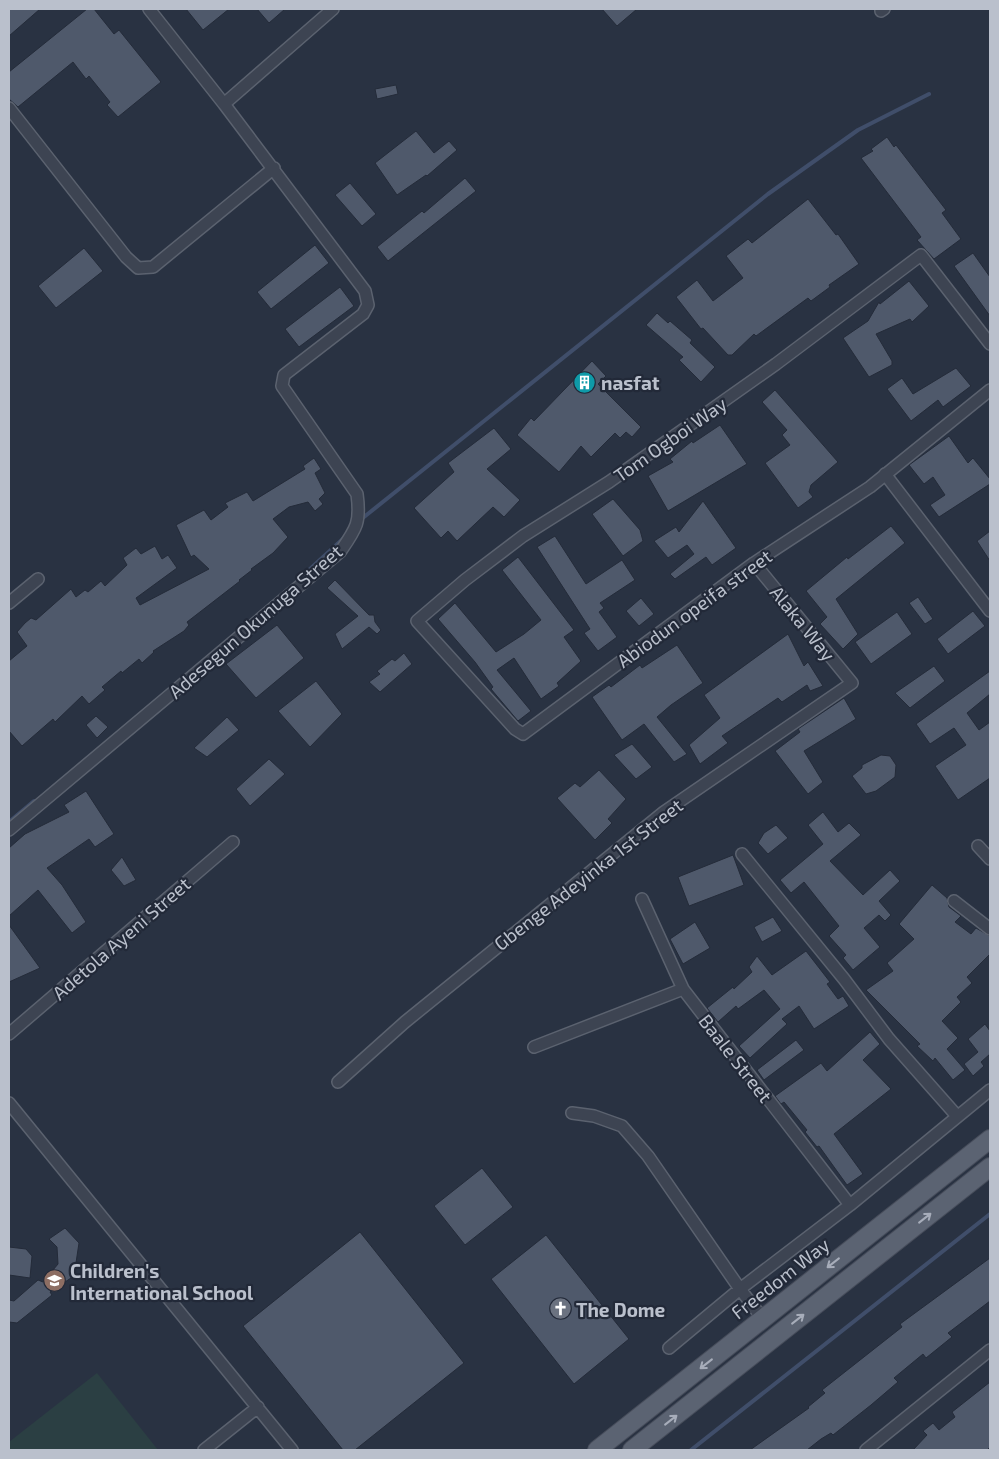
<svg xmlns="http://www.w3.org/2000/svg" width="999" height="1459" font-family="'Exo 2',sans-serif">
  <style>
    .green { fill: #2b3f43 }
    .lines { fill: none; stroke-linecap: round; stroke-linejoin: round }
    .stream { stroke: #404e6a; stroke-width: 4 }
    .building { fill: #4f596b; stroke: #242b39 }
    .minor-casing { stroke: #5b626f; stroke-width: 14 }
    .primary-casing { stroke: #474d5b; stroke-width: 20 }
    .minor { stroke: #3d4452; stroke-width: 11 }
    .primary { stroke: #5b6372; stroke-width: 18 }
    .oneway { stroke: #a7adba }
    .labels { text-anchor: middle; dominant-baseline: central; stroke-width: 4.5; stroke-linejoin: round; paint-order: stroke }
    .poi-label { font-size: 19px; font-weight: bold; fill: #bac0cc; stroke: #222938; text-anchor: start }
    .street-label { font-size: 19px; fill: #bac0cc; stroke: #222938 }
  </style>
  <rect width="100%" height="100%" fill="#293242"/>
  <path class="green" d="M97 1373 158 1450H9V1442Z"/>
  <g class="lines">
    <path class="stream" d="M364 517 768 194 858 130 929 94
      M298 580 345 537
      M9 822 34 801
      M691 1450 990 1214"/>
  </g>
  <path class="building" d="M9 9H40L9 36Z
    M87 9H94L114 34 119 30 161 82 118 117 107 105 110 102 89 76 86 79 73 62 18 107 9 99V72Z
    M186 9H229L203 30Z
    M257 9H285L269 23Z
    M602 9H637L617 26Z
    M396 85 398 94 377 99 375 89Z
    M416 131 434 153 449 141 457 150 427 176 426 175 397 195 375 163Z
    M887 137 894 147 896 145 946 210 942 213 961 239 934 259 917 240 921 237 861 158 873 151 871 149Z
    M465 178 476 191 388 261 377 247 422 211 424 213Z
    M350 183 376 214 362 226 335 195Z
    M808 199 836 235 838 234 859 264 829 285 830 287 811 301 808 298 756 336 754 334 732 355H728L703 328 701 329 676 297 697 280 713 301 743 278 726 256 748 239 752 243Z
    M315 245 329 263 271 309 257 292Z
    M84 248 103 271 56 308 38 286Z
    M973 253 990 277V316L954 266Z
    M909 281 929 306 912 322 910 319 876 334 892 361V365L869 377 843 338 868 321 879 302 880 304Z
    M340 287 354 306 299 347 285 329Z
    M657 313 668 323 670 321 692 340 690 343 715 367 701 382 679 360 683 357 646 325Z
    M592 361 606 376 598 384 641 427 632 437 626 432 620 438 615 433 591 457 581 446 559 472 517 435 531 418 534 421Z
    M956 368 971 386 943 407 938 400 911 421 887 389 902 378 913 394Z
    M775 390 838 462 811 485 809 492 813 497 798 508 765 463 790 445 782 435 787 430 762 402Z
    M720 425 747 464 668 511 648 476 673 462 670 459 692 441 693 443Z
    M494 428 511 449 487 469 520 500 504 517 493 507 457 541 448 531 441 538 414 508 454 472 448 463Z
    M949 436 968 463 973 458 990 479V484L939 517 930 505 945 495 933 477 924 484 909 465Z
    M314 458 321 469 315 473 325 493 319 499 323 504 315 511 308 502 289 507 273 519 288 537 273 553 251 569 252 570 239 580 240 581 187 622 189 625 184 631 153 651 154 652 142 663 139 659 122 673 121 671 102 687 105 690 89 704 82 696 55 722 53 719 22 746 9 731V661L27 646 17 632 25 623 31 618 36 620 71 589 76 597 85 590 88 592 101 581 105 586 127 565 123 558 136 548 141 554 155 546 162 559 168 555 177 568 136 598 140 605 209 569 194 555 191 557 176 525 204 510 211 520 228 507 225 503 247 492 253 501 305 469 303 466Z
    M613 499 640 530 643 541 623 556 592 514Z
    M703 501 736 548 712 565 706 557 675 579 670 574 694 554 687 545 668 558 654 541 676 527 679 532Z
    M891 526 905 543 836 599 858 634 843 649 820 624 827 617 806 591 847 557 848 559Z
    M990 531V561L977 541Z
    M555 536 586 584 622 560 635 580 600 603 604 608 599 612 617 637 598 651 584 633 590 629 537 547Z
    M518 557 574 630 564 637 581 661 557 683 559 686 541 699 514 658 497 670 531 711 518 721 491 689 493 687 475 662 438 619 455 603 496 652 524 634 541 620 502 570Z
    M335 580 369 615H374L375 622 381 630 377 634 369 627 342 649 335 634 358 616 327 588Z
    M918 597 933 619 925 624 909 603Z
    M641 598 654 614 639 626 626 611Z
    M973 611 985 626 948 654 937 639Z
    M897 612 912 634 871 664 855 642Z
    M277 625 304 658 256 698 226 664Z
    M788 634 804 666 808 662 823 686 810 691 807 685 782 702 778 698 722 736 728 743 700 764 689 745 720 718 704 695Z
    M677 645 703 683 671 705 657 717 687 754 674 762 644 724 622 740 592 697 609 685 611 687 640 665 642 668Z
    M404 653 412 664 380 692 369 682 380 674 377 671 392 659 395 661Z
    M934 666 945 681 910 708 895 693Z
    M990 671V694L967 713 979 730 990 722V778L958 800 935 766 966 745 954 728 930 744 916 724Z
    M316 681 342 714 310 747 278 711Z
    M844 698 856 719 804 751 823 782 808 794 775 751 800 732 798 729Z
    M96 716 108 727 97 738 86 725Z
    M227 717 239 730 207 757 194 748Z
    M632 744 652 767 636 779 614 755Z
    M881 755 890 756 896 765 895 777 876 791 866 794 852 776 862 768V765Z
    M269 759 285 774 250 806 236 789Z
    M599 770 626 799 608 819 612 823 595 840 557 798 575 783 580 787Z
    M86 791 114 834 95 847 89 839 47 868 62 885 86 922 72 933 38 890 9 916V848L25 834 69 812 64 805Z
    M823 812 838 832 849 823 861 835 830 861 863 895 890 870 900 881 879 901 891 915 885 921 879 915 864 928 880 947 853 970 843 958 846 955 829 936 839 926 804 882 791 893 780 880 823 844 808 825Z
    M776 825 788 838 768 854 758 843 764 833Z
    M733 855 744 885 689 906 678 877Z
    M122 857 136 880 124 886 111 870Z
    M932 885 947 898 949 907 961 916 955 922 971 934 976 928 990 936V954L967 977 972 983 957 997 961 1002 942 1021 958 1038 947 1049 965 1070 953 1080 935 1058 933 1061 917 1046 920 1044 866 990 893 971 887 963 914 939 899 924Z
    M773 917 782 931 762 942 754 927Z
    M695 922 710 948 683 964 670 939Z
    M9 925 40 968 9 982Z
    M806 951 830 982 827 984 838 999 843 996 849 1006 814 1029 799 1006 782 1019 787 1024 750 1058 739 1046 780 1009 764 990 738 1009 736 1006 718 1022 707 1008 733 987 734 989 752 972 749 967 757 956 772 975Z
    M985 1024 990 1031V1054L981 1062 984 1066 973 1076 964 1064 978 1052 968 1039Z
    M870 1032 880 1044 863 1060 891 1089 834 1134 863 1174 847 1185 819 1146 817 1147 805 1132 807 1130 784 1102 781 1104 775 1096 821 1063 827 1071Z
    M796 1040 804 1050 764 1080 757 1070Z
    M482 1168 513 1207 465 1245 434 1206Z
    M65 1228 79 1243 74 1276 50 1292 52 1295 17 1323 9 1322V1300L14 1301 38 1280 43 1282 58 1264 57 1247 49 1239Z
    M360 1232 464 1363 355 1450H343L243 1326Z
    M546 1235 629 1339 574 1384 491 1279Z
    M9 1247 26 1249 32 1256 30 1278 9 1275Z
    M990 1258V1301L948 1333 952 1337 926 1358 923 1354 894 1378 898 1382 871 1405 833 1435 831 1433 821 1439 807 1450H750L809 1408 808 1407 825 1393 822 1390 902 1327 900 1324Z
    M990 1382V1447L987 1450H913L927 1435 923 1431 933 1423 939 1430 955 1417 952 1412Z"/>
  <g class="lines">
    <defs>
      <path id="minor" d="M881 11 884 9
        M224 104 333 9
        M9 108 126 257 138 268 153 267 274 168
        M990 344 921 255 776 364 609 482 523 536 465 580 417 621 515 729 523 734 754 563 870 487 990 390
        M885 474 990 611
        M9 603 38 579
        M9 830 340 552C356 529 361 523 357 494L282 386 284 375 363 314 368 305 365 291 224 104 149 9
        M978 846 990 859
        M742 854 844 979 889 1039 957 1116
        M642 899 683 989 850 1205
        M954 901 990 929
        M9 1034 233 842
        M534 1047 683 989
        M338 1082 405 1022 664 812 852 683 754 563
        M9 1103 292 1450
        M572 1113 594 1116 622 1126 648 1156 740 1289 763 1319
        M669 1348 740 1289 850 1205 990 1090
        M204 1450 258 1407
        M866 1450 990 1350"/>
      <path id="primary" d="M597 1450 990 1139
        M632 1450 990 1167"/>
    </defs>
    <use href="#minor" class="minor-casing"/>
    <use href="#primary" class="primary-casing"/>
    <use href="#minor" class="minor"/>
    <use href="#primary" class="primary"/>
  </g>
  <defs><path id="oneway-shaft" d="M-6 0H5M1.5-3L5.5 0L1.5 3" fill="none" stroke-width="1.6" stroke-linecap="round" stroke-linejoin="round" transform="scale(1.25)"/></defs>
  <g class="oneway">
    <use href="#oneway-shaft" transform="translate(925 1218) rotate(-38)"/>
    <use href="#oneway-shaft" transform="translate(833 1263) rotate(142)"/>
    <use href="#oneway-shaft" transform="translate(798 1319) rotate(-38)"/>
    <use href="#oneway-shaft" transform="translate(706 1364) rotate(142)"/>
    <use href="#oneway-shaft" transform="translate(671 1420) rotate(-38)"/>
  </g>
  <defs>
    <symbol id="building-disc" viewBox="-11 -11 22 22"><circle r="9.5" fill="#0f9aa8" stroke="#222938"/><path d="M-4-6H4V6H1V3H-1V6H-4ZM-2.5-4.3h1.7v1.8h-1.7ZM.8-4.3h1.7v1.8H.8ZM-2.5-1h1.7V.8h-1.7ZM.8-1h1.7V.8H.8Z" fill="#fff"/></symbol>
    <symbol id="school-disc" viewBox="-11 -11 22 22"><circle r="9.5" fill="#8d6e63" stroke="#222938"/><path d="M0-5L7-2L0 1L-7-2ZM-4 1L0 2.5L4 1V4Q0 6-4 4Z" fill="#fff"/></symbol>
    <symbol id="church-disc" viewBox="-11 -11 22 22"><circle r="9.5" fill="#6b7280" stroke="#222938"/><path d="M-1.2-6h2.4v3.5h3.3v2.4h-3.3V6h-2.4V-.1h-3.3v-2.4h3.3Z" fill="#fff"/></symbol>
  </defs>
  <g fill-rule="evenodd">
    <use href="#building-disc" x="572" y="370" width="25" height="25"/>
    <use href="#school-disc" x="42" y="1268" width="25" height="25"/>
    <use href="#church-disc" x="548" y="1296" width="25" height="25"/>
  </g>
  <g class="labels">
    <g class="poi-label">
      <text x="601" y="382">nasfat</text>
      <text x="70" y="1270">Children's<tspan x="70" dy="22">International School</tspan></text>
      <text x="576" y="1309">The Dome</text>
    </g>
    <g class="street-label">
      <text transform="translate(670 439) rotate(-35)">Tom Ogboi Way</text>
      <text transform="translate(694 608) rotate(-36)">Abiodun opeifa street</text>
      <text transform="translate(255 621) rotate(-41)">Adesegun Okunuga Street</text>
      <text transform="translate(803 623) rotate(51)">Alaka Way</text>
      <text transform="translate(588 874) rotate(-38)">Gbenge Adeyinka 1st Street</text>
      <text transform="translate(121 938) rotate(-41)">Adetola Ayeni Street</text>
      <text transform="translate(736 1058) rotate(52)">Baale Street</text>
      <text transform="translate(780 1278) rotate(-38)">Freedom Way</text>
    </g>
  </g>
  <rect width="999" height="1459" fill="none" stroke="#bac0cc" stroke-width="20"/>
</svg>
